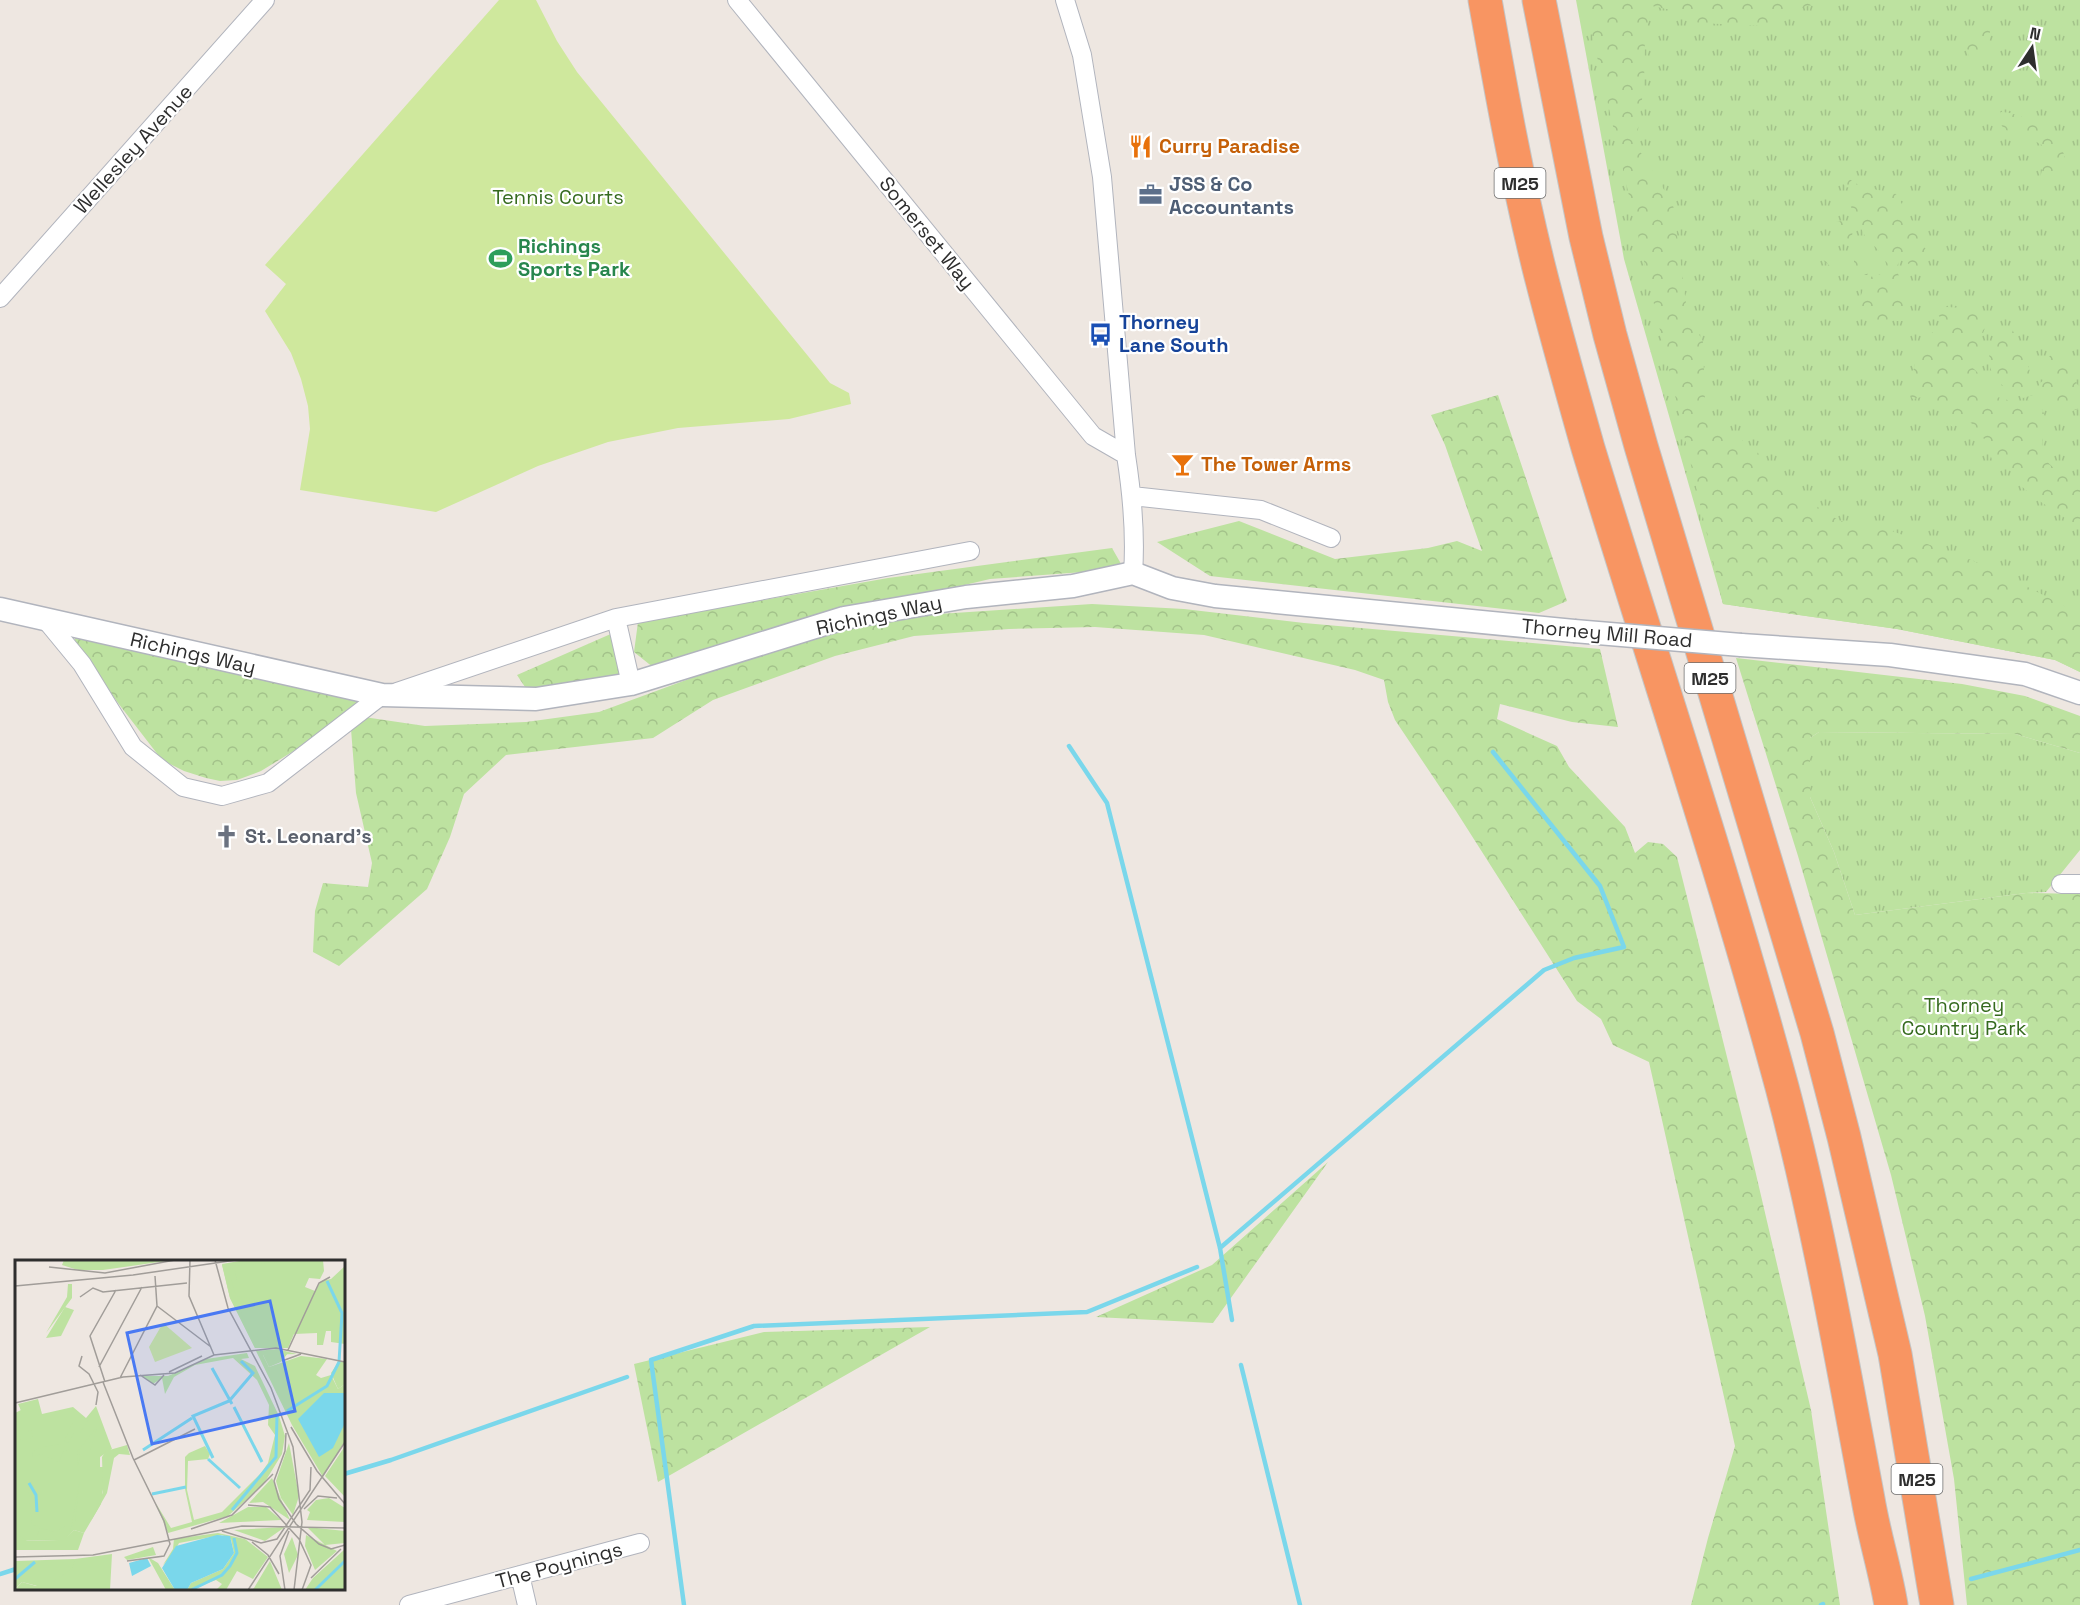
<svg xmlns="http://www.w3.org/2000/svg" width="2080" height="1605" font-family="'Space Grotesk',sans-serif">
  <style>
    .grass { fill: url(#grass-tufts) }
    .forest { fill: url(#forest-crowns) }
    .pitch { fill: #cfe89d }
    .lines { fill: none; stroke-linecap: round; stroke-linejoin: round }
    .stream { stroke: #7ad7eb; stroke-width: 4.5 }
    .minor-casing { stroke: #b1b4bd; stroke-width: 20 }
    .tertiary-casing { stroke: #b1b4bd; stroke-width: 25 }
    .motorway-casing { stroke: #c4c4c4; stroke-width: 35 }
    .minor { stroke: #fff; stroke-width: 18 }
    .tertiary { stroke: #fff; stroke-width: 22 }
    .motorway { stroke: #f89562; stroke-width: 33 }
    .tertiary-bridge-casing { stroke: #b1b4bd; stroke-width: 25; stroke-linecap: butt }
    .tertiary-bridge { stroke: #fff; stroke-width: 22 }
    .labels { text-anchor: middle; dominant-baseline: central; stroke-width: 4.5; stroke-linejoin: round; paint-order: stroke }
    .shield { fill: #fff; stroke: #6d6d6d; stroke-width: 1.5 }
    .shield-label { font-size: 18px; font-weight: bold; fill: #2e2e2e }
    .food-label { font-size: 20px; font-weight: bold; fill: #c56008; stroke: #fff; text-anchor: start }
    .street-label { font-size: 20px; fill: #2e2e2e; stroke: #fff }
    .service-label { font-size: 20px; font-weight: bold; fill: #4e5e75; stroke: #fff; text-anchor: start }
    .park-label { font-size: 20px; fill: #356a1e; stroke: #fff }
    .leisure-label { font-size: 20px; font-weight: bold; fill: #27864d; stroke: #fff; text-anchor: start }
    .transit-label { font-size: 20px; font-weight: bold; fill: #164399; stroke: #fff; text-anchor: start }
    .worship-label { font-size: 20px; font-weight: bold; fill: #5b616d; stroke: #fff; text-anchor: start }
    .inset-river { fill: none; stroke: #7ad7eb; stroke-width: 3 }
    .inset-road { fill: none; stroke: #a19d99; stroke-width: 1.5 }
    .view { fill: #4979f3; fill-opacity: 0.15; stroke: #4979f3; stroke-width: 3 }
    .inset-edge { fill: none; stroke: #2e2e2e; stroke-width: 3 }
  </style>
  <defs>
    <pattern id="grass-tufts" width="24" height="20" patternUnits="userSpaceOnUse" patternTransform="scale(1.5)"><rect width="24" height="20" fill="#bde2a0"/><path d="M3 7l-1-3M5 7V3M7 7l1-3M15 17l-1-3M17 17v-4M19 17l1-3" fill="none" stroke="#a3c28a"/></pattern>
    <pattern id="forest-crowns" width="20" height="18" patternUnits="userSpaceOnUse" patternTransform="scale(1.5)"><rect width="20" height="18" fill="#bde2a0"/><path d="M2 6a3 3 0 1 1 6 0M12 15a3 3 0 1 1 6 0" fill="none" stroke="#a3c28a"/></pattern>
  </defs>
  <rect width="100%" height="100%" fill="#eee7e1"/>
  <path class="grass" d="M1576 0H2080V672L2055 660 1897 629 1723 604 1624 259Z
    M1819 732 2015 734 2080 753V850L2046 892 2026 893 1855 915 1834 852 1810 797V738Z"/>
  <path class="forest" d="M1584 0H1833L1804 7 1764 26 1698 23 1681 12 1652 6 1645 36 1644 84 1636 145 1673 204 1687 311 1703 342 1705 411 1758 453 1779 483 1840 521 1892 531 1987 566 2080 614V672L2055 660 1897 629 1723 604Z
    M1976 24 1984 25 1990 31 1988 49 1978 56 1969 57 1964 36 1965 30Z
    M2001 112C2023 112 2065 137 2065 161L2050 173V181L2046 188 2040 178 2043 166 2042 145 2024 135 2005 130 1999 122Z
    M1849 179 1860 186 1896 194 1922 238 1927 254 1921 267 1910 265 1901 258 1896 268 1911 310 1905 321H1896L1889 316 1887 321 1888 329 1865 313 1857 304 1864 288 1872 276 1883 274 1887 268 1884 256 1865 236 1854 215 1850 204 1855 189 1846 187 1842 182Z
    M1842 221 1853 229 1852 236 1849 239 1835 236 1833 231 1836 222Z
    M1830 252C1840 255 1842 262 1840 271H1836L1824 261 1822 256Z
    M1858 255C1868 257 1869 261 1872 269L1867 275H1861L1854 266V257Z
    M1947 307 1962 308 1982 315 1986 325 1971 366 1978 373 1981 389C1999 399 2013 404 2034 400 2058 421 2034 436 2045 458 2050 468 2070 479 2080 484V528L2035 498 2019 484 2012 469 1994 465C1987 446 1984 430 1965 419L1953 427 1939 419V406L1930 395 1913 399 1908 393 1921 339 1937 330 1951 328 1938 315 1939 309Z
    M2001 326 2011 327C2019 343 2036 377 2033 395L2023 398 2017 394 2014 388C2006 388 2002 386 1997 380 1983 364 1990 342 2001 326Z
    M2057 349 2062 351 2068 367 2080 389V408C2062 417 2042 404 2039 384L2045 379C2044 366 2046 357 2057 349Z
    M1498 395 1567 601 1539 613 1210 576 1157 542 1239 521 1335 559 1428 548 1457 541 1482 551 1445 445 1431 415Z
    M1112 548 1124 569 990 579 846 613 654 668 634 652 638 622 888 578Z
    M1092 604 1184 609 1304 623 1600 649 1618 727 1572 722 1500 704 1497 719 1557 746 1569 767 1625 827 1635 853 1648 842 1663 844 1677 857 1752 1157 1811 1410 1840 1605H1691L1708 1538 1735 1446 1649 1062 1613 1045 1601 1019 1577 1001 1456 811 1395 720 1388 702 1384 680 1355 670 1204 635 1095 627 1009 629 914 636 835 656 713 700 653 738 506 755 464 794 450 837 427 889 339 966 313 952 315 911 323 883 368 887 372 863 356 793 351 729 364 717 425 726 526 722 599 712 746 658 851 626 909 616Z
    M613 633 624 675 529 693 517 675Z
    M79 637 360 702 364 708 261 771 237 780 220 781 206 778 184 771 162 760 118 703 75 642V638Z
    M1736 658 1962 684 2025 696 2080 716V753L2015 734 1819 732 1810 738V797L1834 852 1855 915 2026 893 2080 894V1605H1967L1954 1479 1925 1316 1891 1175 1798 856Z
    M1328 1162 1213 1323 1096 1317 1212 1265Z
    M930 1327 658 1482 634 1364 764 1332Z"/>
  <path class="pitch" d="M499 0H536L557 41 577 72 830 383 849 393 851 404 789 419 678 428 608 442 538 466 436 512 300 490 310 429 308 406 301 379 291 353 265 311 286 284 265 265Z"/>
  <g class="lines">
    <path class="stream" d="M1069 746 1107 803 1220 1248 1232 1320
      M1220 1248 1544 970 1574 958 1624 947 1600 886 1493 752
      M1241 1365 1300 1605
      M344 1474 391 1460 627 1377
      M0 1574 16 1569
      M1971 1579 2080 1550
      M684 1605 651 1360 754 1326 1087 1312 1197 1267
      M1821 1605 1823 1604"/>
    <defs>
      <path id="minor" d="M737 0 1093 436 1126 455
        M1065 0 1082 55 1102 177 1126 455C1132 494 1136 533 1133 573
        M0 298 265 0
        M1132 496 1261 510 1331 538
        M616 618 631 684
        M45 619 82 664 133 747 183 787 222 796 268 783 382 695
        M397 692 616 618 970 551
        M2061 884H2080
        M520 1575 527 1605
        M409 1605 640 1543"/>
      <path id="tertiary" d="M0 609 382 695 536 699 631 684 844 618 966 597 1073 586 1133 573 1172 588 1215 596 1574 631
        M1741 645 1890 655 2025 674 2080 693"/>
      <path id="motorway" d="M1485 0C1501 90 1517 179 1539 268 1554 328 1571 388 1588 448 1653 661 1724 872 1782 1087 1818 1223 1842 1361 1868 1499 1874 1535 1885 1569 1891 1605
        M1539 0 1586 237 1610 335 1641 446 1817 1033 1844 1137 1895 1354 1937 1605"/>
    </defs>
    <use href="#minor" class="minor-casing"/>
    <use href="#tertiary" class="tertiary-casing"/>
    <use href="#motorway" class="motorway-casing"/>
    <use href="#minor" class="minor"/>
    <use href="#tertiary" class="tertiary"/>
    <use href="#motorway" class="motorway"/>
    <defs>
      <path id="tertiary-bridge" d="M1574 631 1741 645"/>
    </defs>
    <use href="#tertiary-bridge" class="tertiary-bridge-casing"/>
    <use href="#tertiary-bridge" class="tertiary-bridge"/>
  </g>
  <defs>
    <symbol id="restaurant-bare" viewBox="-9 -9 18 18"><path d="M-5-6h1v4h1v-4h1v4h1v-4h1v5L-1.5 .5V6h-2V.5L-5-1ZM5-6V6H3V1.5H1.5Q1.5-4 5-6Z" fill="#e8710a" stroke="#fff" stroke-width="2.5" paint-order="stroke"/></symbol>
    <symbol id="office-bare" viewBox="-9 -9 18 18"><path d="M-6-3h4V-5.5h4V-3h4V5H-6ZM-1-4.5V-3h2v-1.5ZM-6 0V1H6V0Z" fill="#5c6f8a" stroke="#fff" stroke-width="2.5" paint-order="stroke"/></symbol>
    <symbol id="stadium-bare" viewBox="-9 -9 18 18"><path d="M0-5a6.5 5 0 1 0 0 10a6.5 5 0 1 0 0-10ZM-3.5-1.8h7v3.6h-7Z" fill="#2e9e5b" stroke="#fff" stroke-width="2.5" paint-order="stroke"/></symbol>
    <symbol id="bus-bare" viewBox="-9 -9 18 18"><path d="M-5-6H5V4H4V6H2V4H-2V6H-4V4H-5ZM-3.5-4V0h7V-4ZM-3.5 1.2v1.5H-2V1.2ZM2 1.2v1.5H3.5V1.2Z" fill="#1a4fb4" stroke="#fff" stroke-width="2.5" paint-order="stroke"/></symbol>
    <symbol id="bar-bare" viewBox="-9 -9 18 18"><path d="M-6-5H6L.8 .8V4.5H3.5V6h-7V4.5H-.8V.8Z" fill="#e8710a" stroke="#fff" stroke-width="2.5" paint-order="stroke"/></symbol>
    <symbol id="church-bare" viewBox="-9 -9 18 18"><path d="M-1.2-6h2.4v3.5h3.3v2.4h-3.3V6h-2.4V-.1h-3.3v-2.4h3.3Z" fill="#6b7280" stroke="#fff" stroke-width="2.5" paint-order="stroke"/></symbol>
  </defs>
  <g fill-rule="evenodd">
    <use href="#restaurant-bare" x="1124" y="130" width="33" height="33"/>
    <use href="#office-bare" x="1134" y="178" width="33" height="33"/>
    <use href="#stadium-bare" x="484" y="242" width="33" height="33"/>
    <use href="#bus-bare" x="1084" y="318" width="33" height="33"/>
    <use href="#bar-bare" x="1166" y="448" width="33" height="33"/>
    <use href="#church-bare" x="210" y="820" width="33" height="33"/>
  </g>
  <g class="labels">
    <g class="shield">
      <rect x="1494.5" y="168" width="51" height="30" rx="4.5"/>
      <rect x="1684.5" y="663" width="51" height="30" rx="4.5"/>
      <rect x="1891.5" y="1464" width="51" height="30" rx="4.5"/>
    </g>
    <g class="shield-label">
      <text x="1520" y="183">M25</text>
      <text x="1710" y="678">M25</text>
      <text x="1917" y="1479">M25</text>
    </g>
    <g class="food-label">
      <text x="1159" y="146">Curry Paradise</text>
      <text x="1201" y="464">The Tower Arms</text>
    </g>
    <g class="street-label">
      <text transform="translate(133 149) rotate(-48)">Wellesley Avenue</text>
      <text transform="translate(927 233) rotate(51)">Somerset Way</text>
      <text transform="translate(879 615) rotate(-12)">Richings Way</text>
      <text transform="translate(1607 633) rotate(5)">Thorney Mill Road</text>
      <text transform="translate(193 653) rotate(13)">Richings Way</text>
      <text transform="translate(559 1565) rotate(-15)">The Poynings</text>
    </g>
    <g class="service-label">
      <text x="1169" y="184">JSS &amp; Co<tspan x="1169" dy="23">Accountants</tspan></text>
    </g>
    <g class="park-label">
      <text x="558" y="197">Tennis Courts</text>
      <text x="1964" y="1005">Thorney<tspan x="1964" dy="23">Country Park</tspan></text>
    </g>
    <g class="leisure-label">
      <text x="518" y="246">Richings<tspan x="518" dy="23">Sports Park</tspan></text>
    </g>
    <g class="transit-label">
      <text x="1119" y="322">Thorney<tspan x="1119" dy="23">Lane South</tspan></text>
    </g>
    <g class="worship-label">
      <text x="245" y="836">St. Leonard's</text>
    </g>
  </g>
  <g transform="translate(15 1260)">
    <rect width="330" height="330" fill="#eee7e1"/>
    <path d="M49 0H158L88 10H63L47 5ZM230 0H308L309 11 305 19 294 18 290 27 300 31 306 21 316 19 330 6V84L316 82V71H311L308 85H302V73L279 74 273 88H240L215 38 207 4ZM50 47 59 50 46 76 31 78ZM262 92 273 93 266 102 254 107 248 95ZM324 101 330 102V124L323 129 316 113ZM23 139 27 154 58 147 71 158 81 146 97 189 85 197V207H91L86 244 69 273 59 270 50 280 0 281V153L6 150 3 144ZM330 186V237L310 216ZM277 277 283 295 274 313 269 294ZM138 287 141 295 112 300 109 297ZM97 294 95 330H0L7 322 21 326 60 299Z" fill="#bde2a0"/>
    <path d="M241 0 282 1 213 6 220 11 222 21 214 12 221 36 242 40 225 48 235 75 273 85V88H240L215 38 207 5ZM53 24H57V38L31 73 52 37ZM262 89 282 94 248 95 254 107 286 96 312 99 301 115 306 118 316 115 323 129 330 124V181L308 217 277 165 241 91ZM232 93 234 98 226 99 240 106 264 156 270 176 267 194 248 225 213 256 153 273 140 242 156 268 177 262 170 229V197L174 193 190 186 195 194 193 199 173 201 172 230 179 260 207 252 246 213 253 203 260 175 253 165 254 145 242 120 218 98 180 105 159 117 150 134 147 118 138 124 127 116H153L191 99ZM4 144 11 146V173L16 169 18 178 6 181 0 154 6 151ZM80 149 65 173H59L53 183 49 181 59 160 64 155 71 159ZM82 167 75 192H65L63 211 62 192ZM274 183 284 236 278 255 266 238 261 221ZM46 184 54 190 48 192 44 202 26 194 18 197 17 192 28 187ZM112 185 115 195 104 194 99 198 92 233 76 261 88 232 87 197 91 191ZM65 218 60 262 50 279 59 270 69 273 63 290H0V273L12 281 43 280 21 279 25 268 40 272 50 266 56 269ZM257 218 275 260 248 242 234 243ZM16 221 23 236V266L17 265 13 225ZM314 238 330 248V262L292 260 295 252 292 250 301 240ZM233 247H251L266 260 204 263ZM270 267 250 281 219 270ZM292 267 330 271V283L310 285ZM203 273 230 279 253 297 238 319 222 311 211 330H201L207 324 201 320 172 330 176 323 208 309 219 293 216 279 207 275 164 283 157 296 148 305 158 289 159 279ZM291 275 322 291 300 310 290 286ZM330 289V330H290L298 318ZM133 297 143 303 160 330H151ZM60 299 57 308 30 328 7 322 0 329 1 301ZM255 301 267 330H237L239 328Z" fill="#bde2a0"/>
    <path d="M148 63 177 88 140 102 134 87Z" fill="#cfe89d"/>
    <path d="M309 133H330V163L318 188 304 197 283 159ZM202 275 215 276 219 293 208 309 176 323 172 330H160L147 308 161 286ZM132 298 136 306 117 316 114 303Z" fill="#7ad7eb"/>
    <path class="inset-river" d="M197 108 217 144M215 140 238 113 226 101M219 147 247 202M272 151 312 126 324 102 327 53 312 21M128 190 177 158M198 198 178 156 214 141M193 199 225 228M14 223 21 235 22 252M137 234 171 227M217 250 261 197 262 155M0 319 20 302M176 330 207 315 215 306 222 293 219 278M300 330 330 301"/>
    <path class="inset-road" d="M175 0 174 36 199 95M200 0 213 48 256 128 278 187 287 262 279 330M34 7 90 13 160 0M0 26 118 15 221 0M65 37 78 28 88 32 172 23M142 46 196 87M273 90 304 23 315 17M67 96 64 106 74 114 83 132 81 145M267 101 286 94M84 107 127 27M154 112 187 96M125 115 140 125 149 115M105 118 142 46 140 16M88 122 118 198 149 261 155 284 149 296 112 301M90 122 75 76 101 30M0 143 108 117 160 113 199 95 261 88 330 102M276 167 302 211 330 244M271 173 270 191 259 221 264 239 281 264 304 284 316 289 330 285M119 200 180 169M233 245 255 247 284 279 296 305 287 330M289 249 303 236 322 238M176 269 217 255 258 214M207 271 246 283 262 279 295 230 296 207M237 282 253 295 264 314M0 297 78 295 227 266 330 268M296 318 326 289M233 330 330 182M270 330 265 296 274 271"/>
    <path class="view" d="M255 41 280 151 137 184 112 73Z"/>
    <rect width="330" height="330" class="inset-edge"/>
  </g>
  <g transform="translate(2032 48) rotate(13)" stroke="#ffffff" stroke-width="4.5" paint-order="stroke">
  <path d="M0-4.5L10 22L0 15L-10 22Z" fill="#2e2e2e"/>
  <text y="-9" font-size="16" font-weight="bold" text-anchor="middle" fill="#2e2e2e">N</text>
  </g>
</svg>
